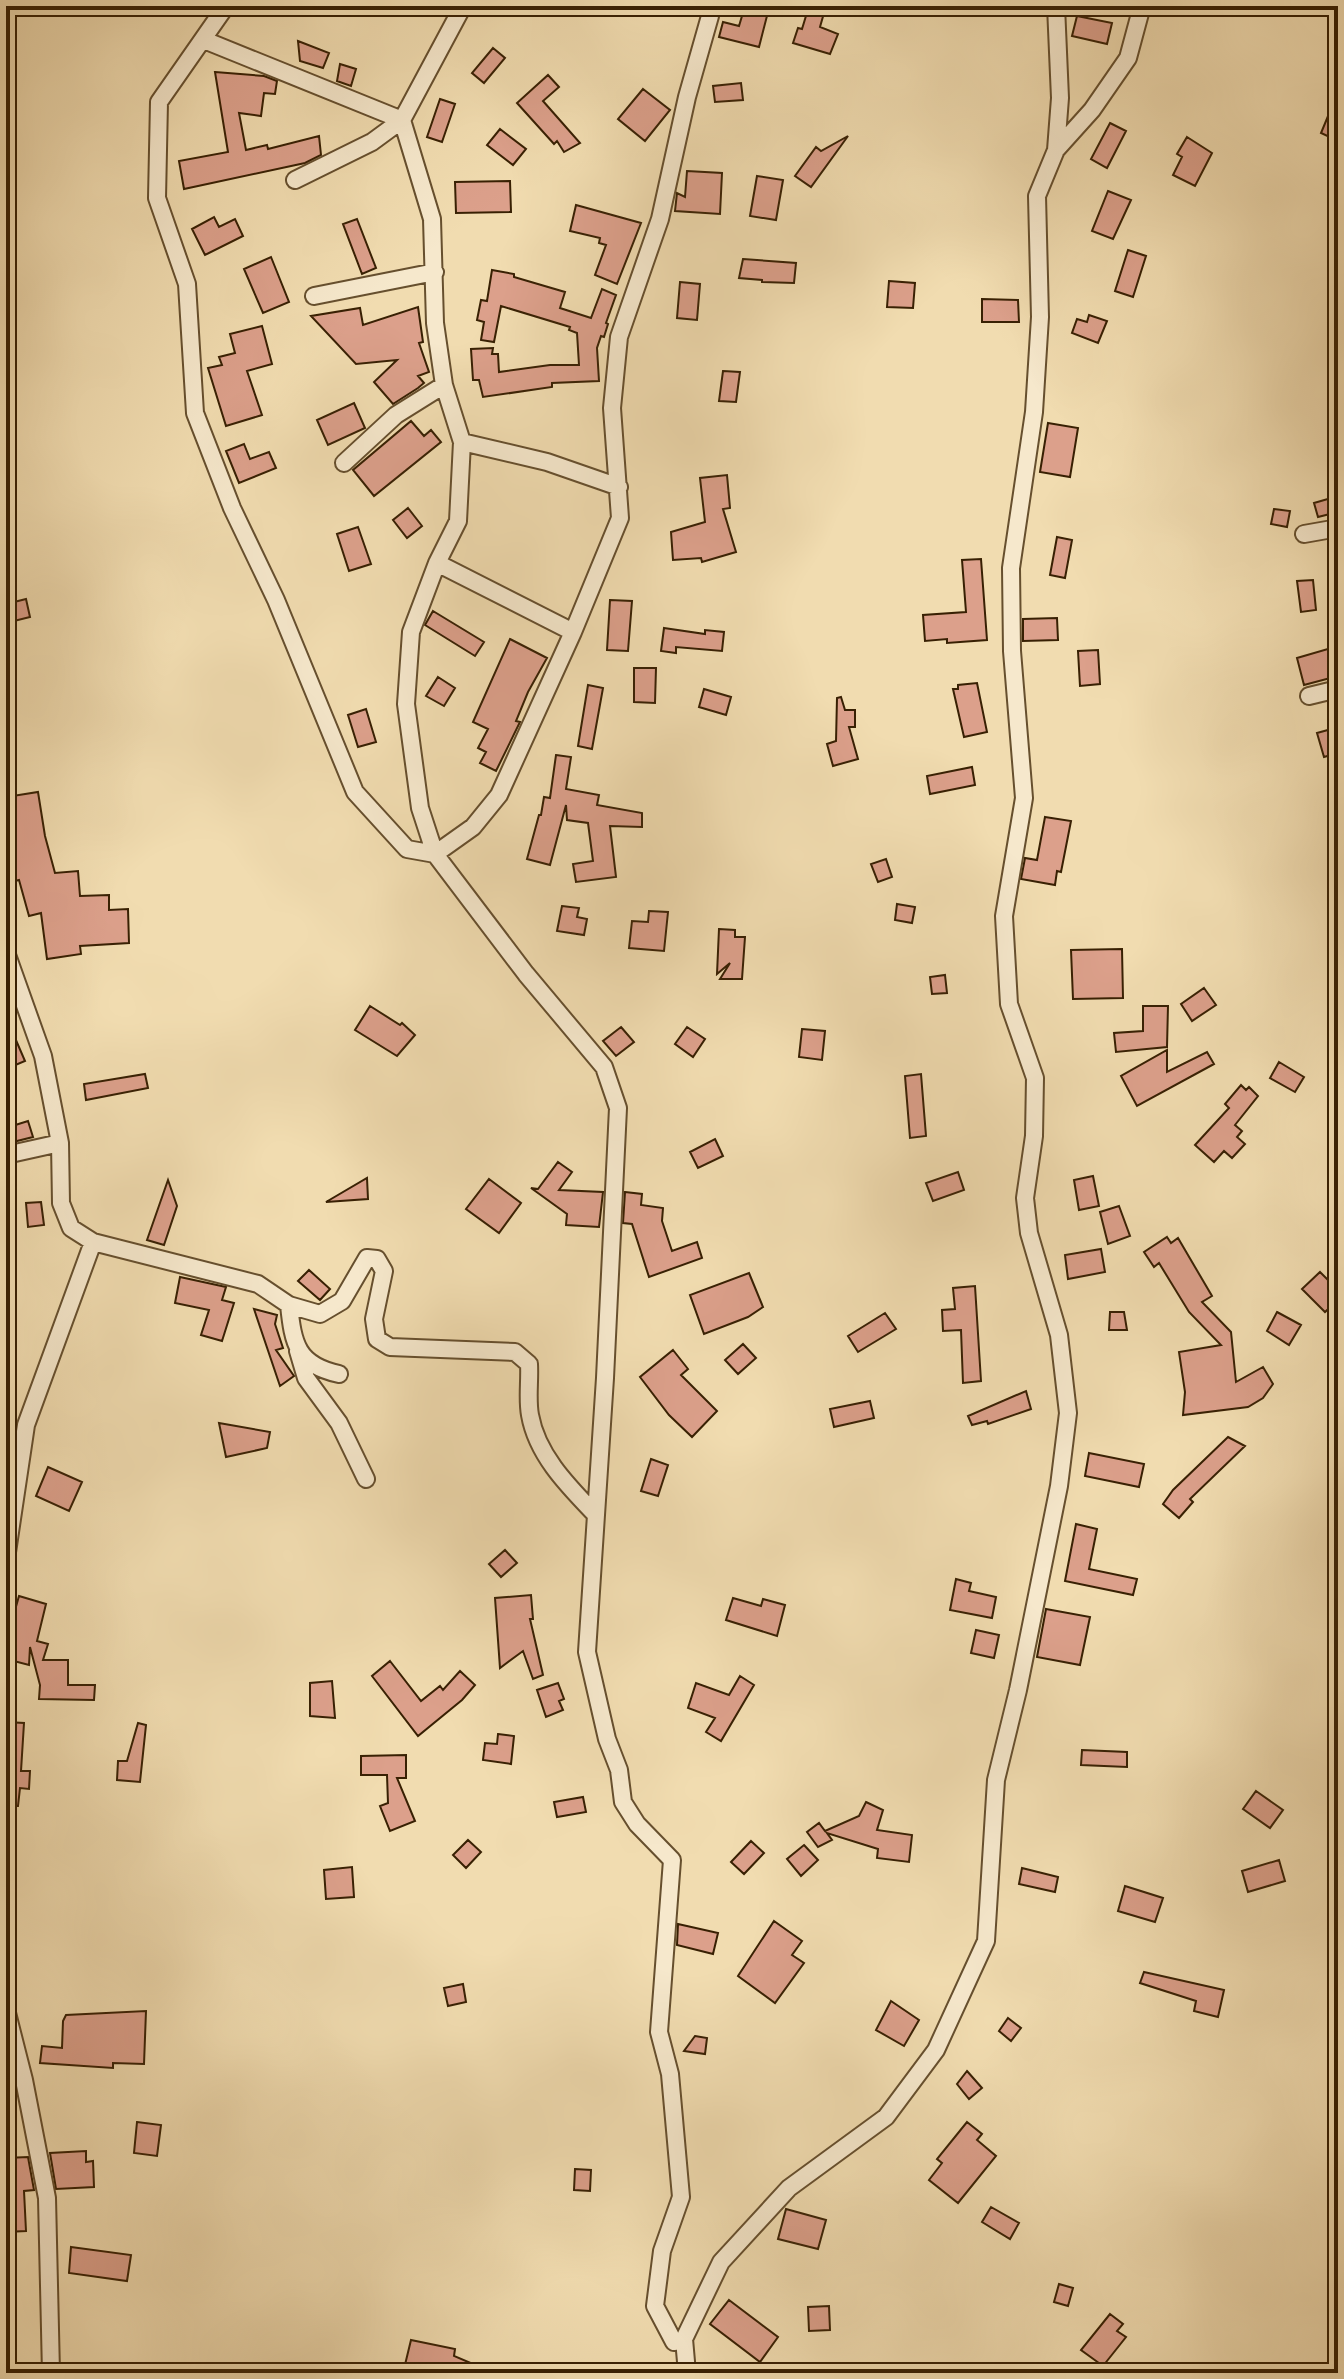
<svg xmlns="http://www.w3.org/2000/svg" width="1344" height="2379" font-family="'IM FELL DW Pica',serif">
  <style>
    .building { fill: #dca08b; stroke: #382003; stroke-width: 2 }
    .lines { fill: none; stroke-linecap: round; stroke-linejoin: round }
    .minor-casing { stroke: #664f2e; stroke-width: 20 }
    .minor { stroke: #f6e8cc; stroke-width: 16 }
  </style>
  <rect width="100%" height="100%" fill="#f1dcb0"/>
  <filter id="stains"><feTurbulence type="fractalNoise" baseFrequency=".0025" numOctaves="4"/><feColorMatrix values="0 0 0 0 .2 0 0 0 0 .09 0 0 0 0 .02 0 0 0 .5 -.17"/></filter>
  <radialGradient id="worn" r=".72"><stop offset=".6" stop-color="#630" stop-opacity="0"/><stop offset="1" stop-color="#630" stop-opacity=".3"/></radialGradient>
  <path class="building" d="M745 6 768 12 759 47 719 37 723 22 739 26Z
    M809 6H826L820 27 838 34 830 54 793 43 798 28 802 29Z
    M1077 16 1112 23 1107 44 1072 36Z
    M298 41 329 53 323 68 300 61Z
    M493 48 505 58 484 83 472 73Z
    M340 64 356 69 351 86 337 81Z
    M215 72 264 76 277 81 275 94 264 93 261 116 239 113 246 150 267 145 268 149 319 136 321 155 305 163 184 189 179 161 228 152Z
    M548 75 559 87 543 101 580 143 564 152 557 141 554 144 517 103Z
    M741 83 743 100 715 102 713 86Z
    M643 89 670 110 645 141 618 119Z
    M1338 92V141L1321 133Z
    M440 99 455 104 442 142 427 137Z
    M1110 123 1126 131 1107 168 1091 159Z
    M500 129 526 149 513 165 487 145Z
    M848 136 811 187 795 176 816 147 821 151Z
    M1187 137 1212 153 1195 186 1173 175 1182 157 1177 154Z
    M687 171 722 173 720 214 675 211 677 193 685 197Z
    M757 176 783 180 776 220 750 216Z
    M510 181 511 212 456 213 455 182Z
    M1108 191 1131 200 1113 239 1092 231Z
    M576 205 641 223 617 284 595 275 606 245 599 243 600 238 570 231Z
    M214 217 219 227 235 219 243 236 205 255 192 229Z
    M357 219 376 268 362 274 343 224Z
    M1128 250 1146 256 1133 297 1115 291Z
    M271 257 289 302 263 313 244 269Z
    M743 259 796 263 794 283 762 282V280L739 278Z
    M492 270 514 274V277L565 292 560 308 591 318 602 289 616 295 606 323 608 324 604 337 601 336 597 348 599 381 552 383V387L483 397 479 380H473L471 349 493 348 492 354H498L499 372 550 365H579L577 333 569 330 570 327 501 306 494 342 481 340 484 322 477 320 481 300 487 301Z
    M889 281 915 283 913 308 887 307Z
    M680 282 700 284 697 320 677 318Z
    M982 299 1018 300 1019 322H982Z
    M418 307 423 342 419 343 429 372 418 376 424 383 418 388 393 404 374 382 397 360 356 364 311 316 360 308 363 325Z
    M1089 315 1107 321 1098 343 1072 333 1077 319 1087 322Z
    M262 326 272 364 247 371 262 415 226 426 208 368 222 365 219 357 235 353 230 334Z
    M723 371 740 372 736 402 719 401Z
    M354 403 365 428 328 445 317 420Z
    M411 421 424 436 431 430 441 442 374 496 353 470Z
    M1048 423 1078 428 1070 477 1040 472Z
    M244 444 250 459 269 452 276 468 239 483 226 451Z
    M727 475 730 508 723 509 736 552 702 562 701 558 673 560 671 532 705 522 700 478Z
    M1338 496V512L1318 517 1314 503Z
    M408 508 422 526 407 538 393 520Z
    M1274 509 1290 511 1287 527 1271 524Z
    M358 527 371 564 349 571 337 534Z
    M1057 537 1072 540 1065 578 1050 575Z
    M981 559 987 640 947 643V639L925 641 923 615 966 612 962 560Z
    M1313 580 1316 610 1301 612 1297 581Z
    M26 599 30 617 6 623V604Z
    M610 600 632 601 628 651 607 650Z
    M433 611 484 642 475 656 425 625Z
    M1057 618 1058 640 1023 641V619Z
    M664 628 705 634V630L724 632 722 651 676 647V653L661 651Z
    M510 639 547 658 528 692 516 721 520 722 496 771 480 763 486 752 478 748 488 729 473 722Z
    M1338 646V676L1304 685 1297 658Z
    M1098 650 1100 684 1080 686 1078 651Z
    M634 668H656L655 703 634 702Z
    M438 677 455 688 444 706 426 696Z
    M977 683 987 732 964 737 953 689H958V685Z
    M588 685 603 688 592 749 578 746Z
    M704 689 731 697 726 715 699 707Z
    M841 697 845 710H855V727H849L858 759 833 766 827 744 836 741 837 698Z
    M366 709 376 742 358 747 348 715Z
    M1335 728 1338 753 1324 757 1317 733Z
    M556 755 571 757 566 789 599 795 597 805 642 813V827L610 826 616 877 576 882 573 864 593 861 588 823 567 820 566 805 550 865 527 859 539 815H541L544 797 550 798Z
    M972 767 975 785 930 794 927 776Z
    M38 792 45 836 55 873 78 871 80 896 109 895V910L128 909 129 943 80 946 81 954 47 959 41 913 29 916 19 880 15 881 6 850V797Z
    M1045 817 1071 821 1061 872 1057 871 1055 885 1021 879 1025 858 1037 860Z
    M886 859 892 877 878 882 871 864Z
    M897 904 915 907 912 923 895 920Z
    M562 906 579 908 577 917 587 919 584 935 557 931Z
    M649 911 668 912 664 951 629 948 632 921 648 922Z
    M719 929 735 930V937H745L742 979H720L730 963 717 974Z
    M1122 949 1123 998 1073 999 1071 950Z
    M945 975 947 993 932 994 930 977Z
    M1204 988 1216 1005 1192 1021 1181 1004Z
    M370 1006 400 1025 402 1023 415 1035 397 1056 355 1030Z
    M1143 1006H1168L1167 1047 1116 1052 1114 1033 1143 1031Z
    M6 1017 25 1061 6 1069Z
    M621 1027 634 1042 616 1056 603 1041Z
    M687 1027 705 1039 693 1057 675 1044Z
    M802 1029 825 1031 822 1060 799 1057Z
    M1167 1050V1072L1207 1052 1214 1064 1137 1106 1121 1076Z
    M1279 1062 1304 1077 1295 1092 1270 1078Z
    M145 1074 148 1088 86 1100 84 1084Z
    M921 1074 926 1136 910 1138 905 1076Z
    M1241 1085 1246 1090 1249 1087 1258 1096 1235 1125 1242 1131 1237 1137 1245 1144 1232 1158 1224 1151 1214 1162 1195 1145 1229 1108 1225 1104Z
    M28 1121 33 1137 13 1142 9 1127Z
    M715 1139 723 1156 698 1168 690 1152Z
    M558 1162 572 1172 559 1190 603 1192 599 1227 566 1225 567 1214 531 1188 538 1189Z
    M958 1172 964 1190 933 1201 926 1183Z
    M1093 1176 1099 1206 1079 1210 1074 1180Z
    M367 1178 368 1199 326 1202Z
    M489 1179 521 1203 499 1233 466 1209Z
    M168 1180 177 1206 164 1245 147 1240Z
    M625 1192 642 1194 641 1205 663 1208 662 1221 672 1251 697 1242 702 1258 649 1277 632 1224 623 1223Z
    M41 1202 44 1225 28 1227 26 1203Z
    M1119 1206 1130 1236 1108 1244 1100 1212Z
    M1167 1237 1171 1243 1178 1238 1212 1296 1202 1302 1231 1332 1236 1382 1263 1367 1273 1384 1263 1398 1248 1407 1183 1415 1185 1392 1179 1352 1221 1345 1189 1312 1159 1263 1154 1267 1144 1252Z
    M1101 1249 1105 1272 1068 1279 1065 1255Z
    M309 1270 330 1289 320 1300 298 1281Z
    M1320 1272 1338 1290V1300L1325 1312 1302 1289Z
    M749 1273 763 1307 748 1317 704 1334 690 1295Z
    M180 1277 226 1287 222 1300 234 1303 222 1341 201 1335 209 1310 175 1303Z
    M975 1286 981 1381 963 1383 961 1330 943 1331 942 1310 955 1309 953 1288Z
    M254 1309 277 1315 275 1324 283 1348 276 1350 294 1376 280 1386Z
    M1110 1312H1124L1127 1330H1109Z
    M1277 1312 1301 1325 1289 1345 1267 1331Z
    M885 1313 896 1329 858 1352 848 1336Z
    M743 1344 756 1358 738 1374 725 1360Z
    M673 1350 688 1369 681 1375 717 1411 692 1437 669 1415 640 1377Z
    M1026 1391 1031 1409 988 1424 987 1421 972 1425 968 1416Z
    M870 1401 874 1418 834 1427 830 1409Z
    M219 1423 270 1432 267 1448 226 1457Z
    M1228 1437 1245 1446 1190 1499 1193 1502 1179 1518 1163 1504 1173 1490Z
    M1089 1453 1144 1464 1139 1487 1085 1476Z
    M651 1459 668 1465 658 1496 641 1491Z
    M48 1467 82 1482 69 1511 36 1496Z
    M1076 1524 1097 1529 1089 1569 1137 1579 1133 1595 1065 1581Z
    M505 1550 517 1563 501 1577 489 1564Z
    M956 1579 971 1583 969 1591 996 1597 992 1618 950 1610Z
    M531 1595 533 1619H530L543 1675 533 1679 523 1651 500 1668 495 1598Z
    M19 1596 46 1604 37 1641 48 1644 43 1660H68V1685H95L94 1700 39 1699 40 1685 30 1647 29 1665 6 1659V1642Z
    M733 1598 761 1606 763 1599 785 1605 777 1636 726 1620Z
    M1046 1609 1090 1617 1080 1665 1037 1657Z
    M976 1630 999 1635 994 1658 971 1653Z
    M390 1661 421 1701 440 1686 443 1690 460 1671 475 1685 462 1700 418 1736 372 1676Z
    M740 1676 754 1685 721 1741 706 1732 715 1718 688 1708 696 1683 729 1695Z
    M332 1681 335 1718 310 1716V1683Z
    M558 1683 564 1699 559 1701 563 1710 546 1717 537 1690Z
    M6 1722 24 1723 21 1771H30L29 1789 20 1788 18 1806H6Z
    M138 1723 146 1725 140 1782 117 1780 118 1761H127Z
    M498 1734 514 1736 511 1764 483 1760 485 1743 497 1744Z
    M1082 1750 1127 1752V1767L1081 1765Z
    M406 1755V1778H397L415 1821 390 1831 380 1806 388 1803 387 1775H361V1756Z
    M1256 1791 1283 1810 1270 1828 1243 1809Z
    M583 1797 586 1812 557 1817 554 1802Z
    M866 1802 883 1810 877 1830 912 1835 909 1862 877 1858 878 1849 827 1833 832 1840 818 1847 807 1832 819 1823 825 1831 859 1816Z
    M468 1840 481 1852 466 1868 453 1855Z
    M751 1841 764 1853 744 1874 731 1862Z
    M804 1845 818 1860 801 1876 787 1859Z
    M1279 1860 1285 1881 1248 1892 1242 1871Z
    M352 1867 354 1897 326 1899 324 1870Z
    M1022 1868 1058 1877 1055 1892 1019 1884Z
    M1125 1886 1163 1898 1155 1922 1118 1911Z
    M774 1921 802 1941 792 1955 804 1963 775 2003 738 1976Z
    M678 1924 718 1933 713 1954 677 1945Z
    M1144 1972 1224 1990 1218 2017 1194 2011 1196 2001 1140 1983Z
    M463 1984 466 2002 448 2006 444 1988Z
    M891 2001 919 2020 904 2046 876 2030Z
    M146 2011 144 2064 113 2063V2068L40 2063 42 2046 62 2048 63 2021 66 2015Z
    M1008 2018 1021 2028 1011 2041 999 2031Z
    M695 2036 707 2038 705 2054 684 2051Z
    M967 2071 982 2088 969 2099 957 2084Z
    M137 2122 161 2125 157 2156 134 2153Z
    M967 2122 982 2134 977 2140 996 2156 958 2203 929 2180 942 2163 937 2159Z
    M86 2151V2162L93 2161 94 2187 56 2189 50 2153Z
    M28 2157 34 2190 24 2191 26 2231 6 2232V2158Z
    M575 2169 591 2170 590 2191 574 2190Z
    M991 2207 1019 2223 1010 2239 982 2222Z
    M786 2209 826 2220 818 2249 778 2239Z
    M71 2247 131 2255 127 2281 69 2273Z
    M1059 2284 1073 2288 1068 2306 1054 2302Z
    M729 2300 778 2337 760 2362 710 2324Z
    M829 2306 830 2330 809 2331 808 2307Z
    M1110 2314 1123 2324 1117 2331 1126 2337 1103 2366 1081 2350Z
    M411 2340 455 2349 454 2356 494 2373H403Z"/>
  <g class="lines">
    <defs>
      <path id="minor" d="M226 6 159 102 157 198 187 284 195 413 232 508 276 600 355 792 407 849 435 854 473 827 499 795 573 632 620 518 612 408 619 337 660 219 687 97 710 16 711 6
        M463 6 402 120 432 219 435 323 444 385 462 442 458 521 437 563 411 632 406 704 420 808 435 854 526 974 604 1067 618 1108 605 1378 587 1652 607 1739 619 1770 623 1802 637 1824 672 1860 659 2032 670 2074 681 2197 662 2251 655 2306 674 2342 684 2339 721 2262 789 2188 886 2117 936 2050 986 1941 996 1780 1018 1690 1059 1486 1068 1413 1059 1335 1029 1233 1025 1198 1034 1136 1035 1078 1009 1004 1004 916 1024 798 1012 651 1011 568 1034 412 1040 317 1037 196 1056 150 1092 110 1128 58 1142 6
        M204 40 402 120 372 142 295 180
        M1056 150 1060 98 1056 6
        M314 296 435 272
        M462 442 547 462 619 487
        M344 463 396 415 444 385
        M1304 534 1338 528
        M437 563 573 632
        M1309 696 1338 689
        M6 952 43 1056 60 1143 61 1203 71 1228 93 1242 26 1425 6 1559
        M6 1155 60 1143
        M93 1242 258 1284 289 1305 320 1314 342 1301 367 1258 377 1259 384 1271 374 1319 377 1339 390 1347 515 1352 529 1364C530 1381 527 1399 530 1415 537 1455 568 1486 595 1514
        M289 1305C293 1344 297 1365 339 1374
        M298 1351 306 1378 339 1423 366 1479
        M6 2009 24 2080 47 2198 51 2373
        M684 2339 687 2373"/>
    </defs>
    <use href="#minor" class="minor-casing"/>
    <use href="#minor" class="minor"/>
  </g>
  <rect width="1344" height="2379" fill="none" stroke="#f1dcb0" stroke-width="32"/>
  <rect x="8" y="8" width="1328" height="2363" fill="none" stroke="#382003" stroke-width="4"/>
  <rect x="16" y="16" width="1312" height="2347" fill="none" stroke="#382003" stroke-width="2"/>
  <rect width="100%" height="100%" filter="url(#stains)"/>
  <rect width="100%" height="100%" fill="url(#worn)"/>
</svg>
